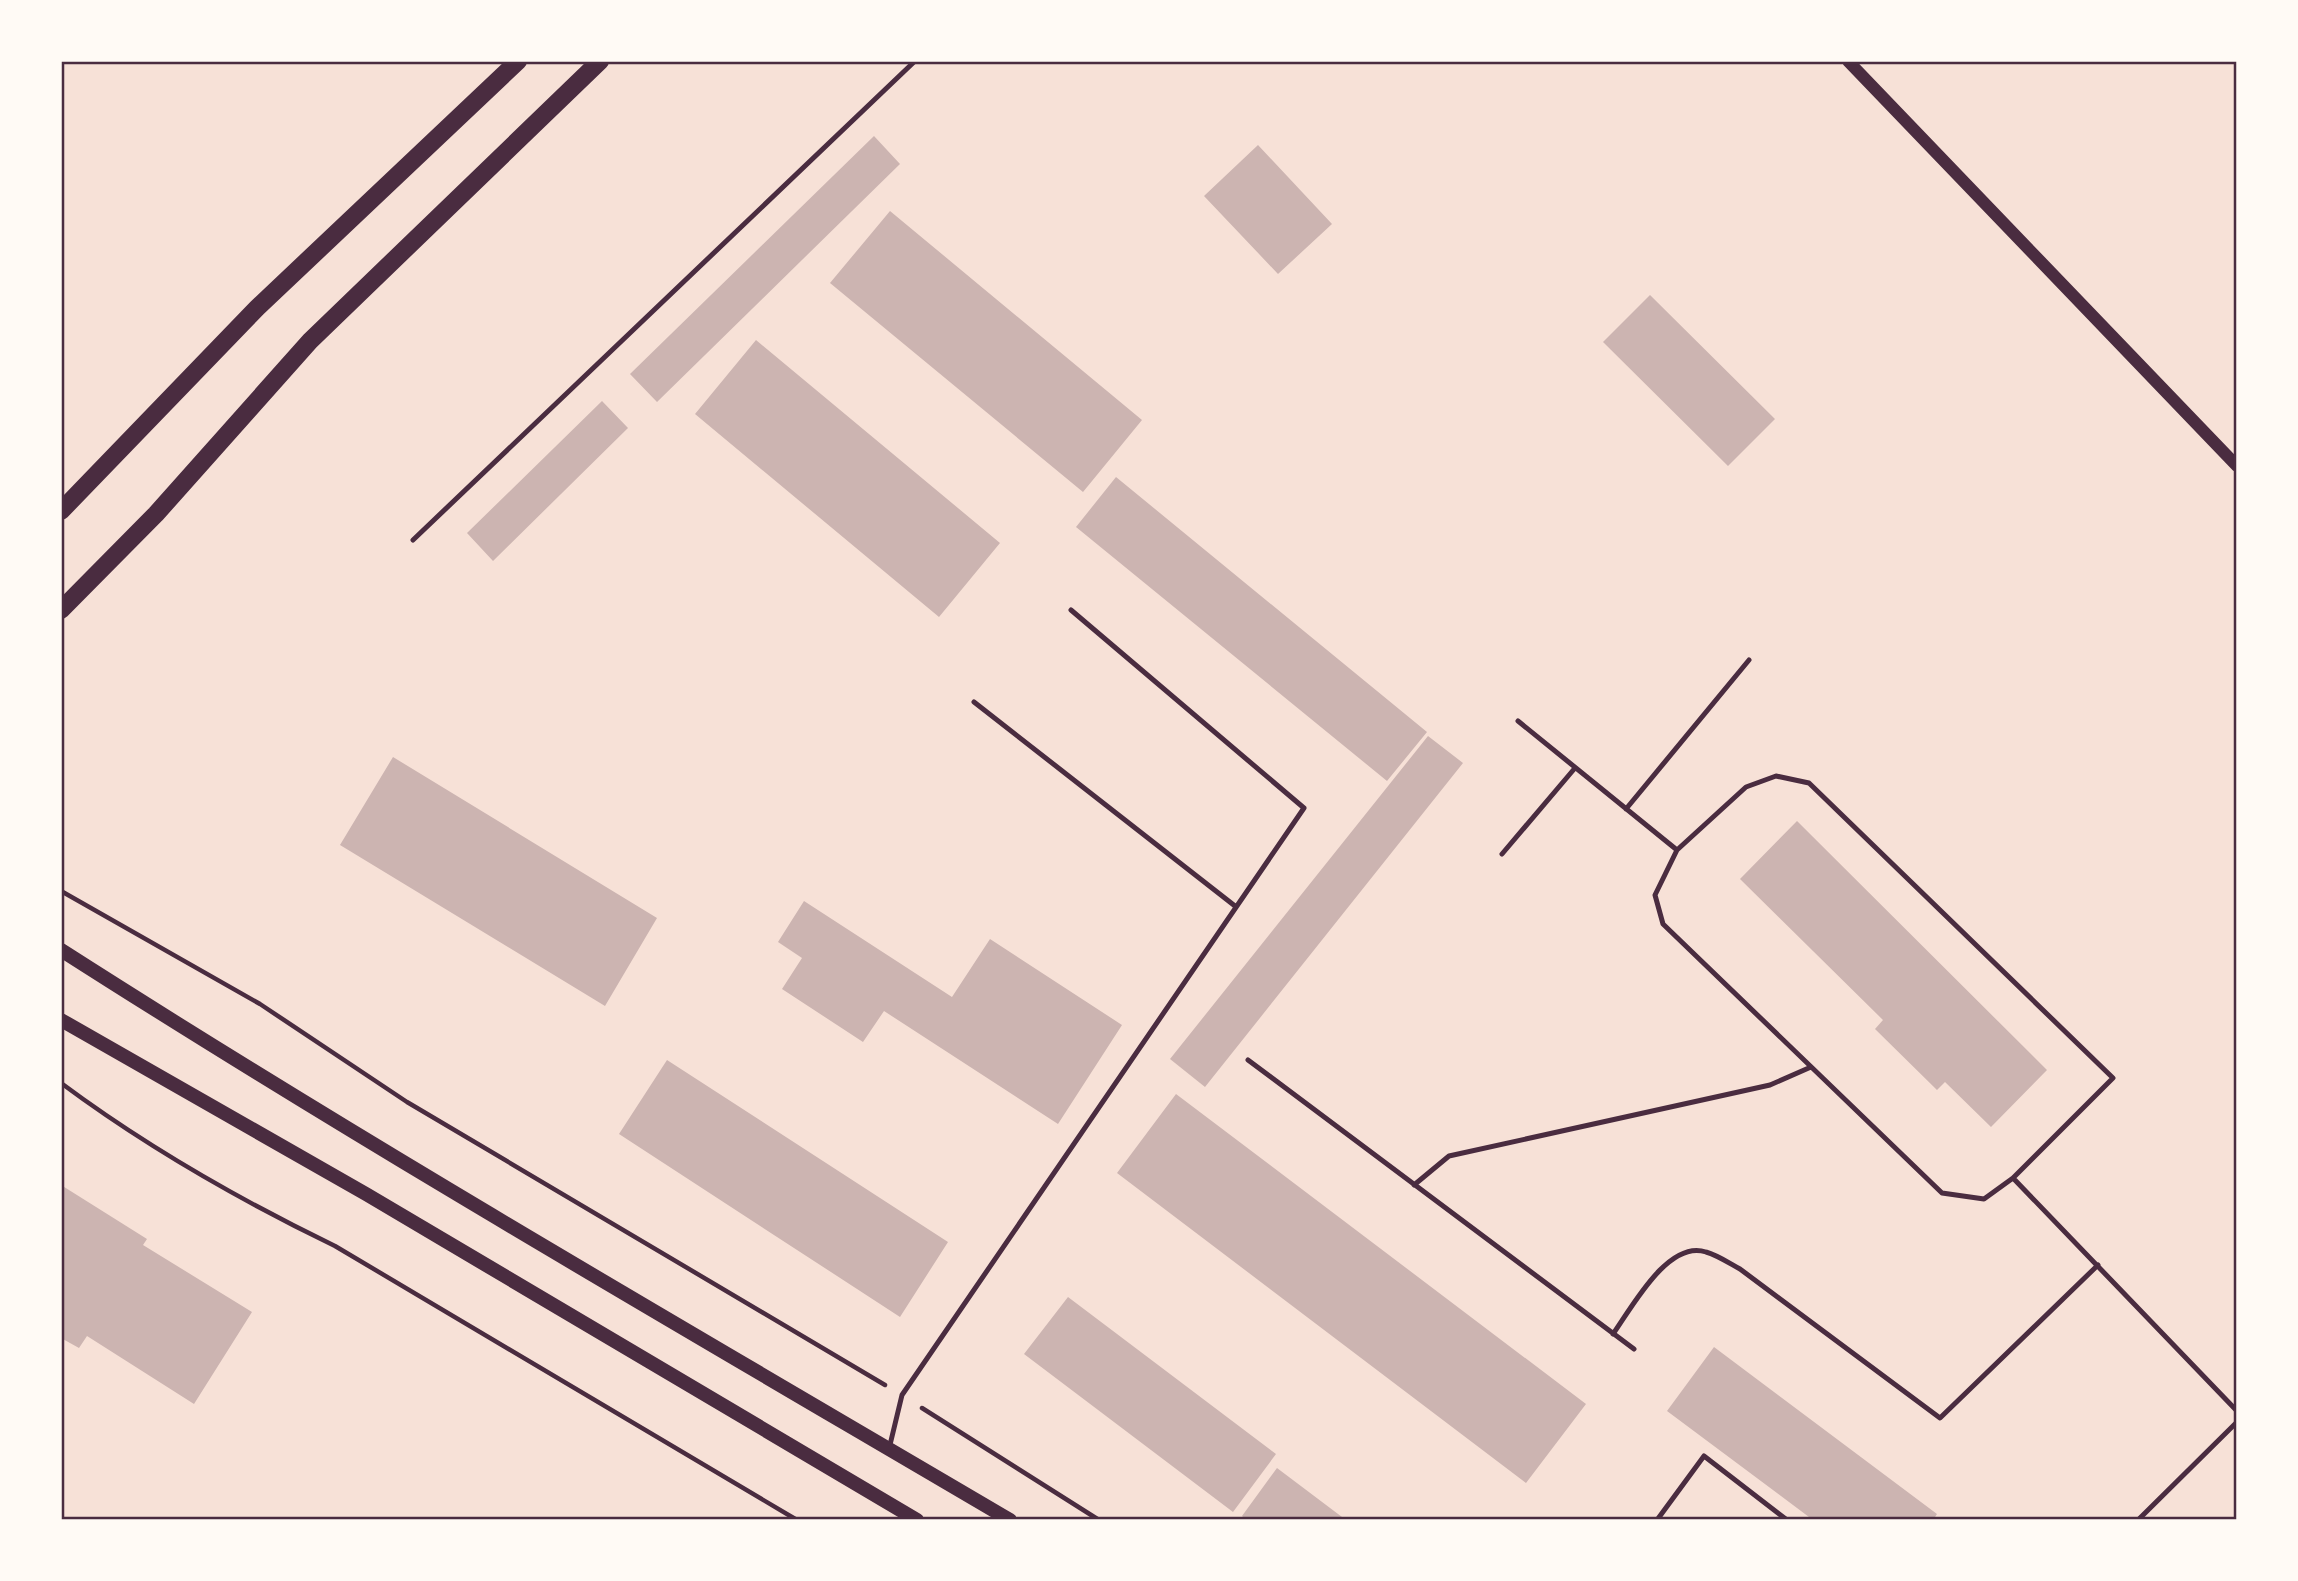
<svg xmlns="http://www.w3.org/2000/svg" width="2298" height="1581" font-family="Helvetica,sans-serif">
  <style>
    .building { fill: #ccb4b1 }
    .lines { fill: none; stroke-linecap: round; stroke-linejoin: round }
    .path { stroke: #4a2c40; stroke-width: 4.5 }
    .service { stroke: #4a2c40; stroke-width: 5 }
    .tertiary { stroke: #4a2c40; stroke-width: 12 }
    .secondary { stroke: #4a2c40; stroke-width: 14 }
    .primary { stroke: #4a2c40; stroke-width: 18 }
    .neatline { fill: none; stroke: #4a2c40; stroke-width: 2.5 }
  </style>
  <rect width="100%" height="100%" fill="#f7e1d7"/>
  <path class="building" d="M874 136 900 164 657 402 630 374Z
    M1258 145 1332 224 1278 274 1204 196Z
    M890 211 1142 420 1083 492 830 283Z
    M1650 295 1775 419 1728 466 1603 342Z
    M756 340 1000 543 939 617 695 414Z
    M602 401 628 428 493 561 467 533Z
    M1116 477 1427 732 1387 781 1076 527Z
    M1428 736 1463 763 1205 1087 1170 1059Z
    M393 757 657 918 605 1006 340 845Z
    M1797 821 2047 1070 1991 1127 1945 1082 1937 1090 1875 1029 1883 1020 1740 879Z
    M804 901 952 997 990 939 1122 1025 1058 1124 884 1011 863 1042 782 989 802 958 778 942Z
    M667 1060 948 1242 900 1317 619 1134Z
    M1176 1094 1586 1404 1526 1483 1117 1173Z
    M61 1185 147 1239 143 1245 252 1312 194 1404 87 1336 79 1348 61 1338Z
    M1068 1297 1276 1454 1233 1512 1024 1354Z
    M1714 1347 1937 1514 1933 1520H1813L1667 1411Z
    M1277 1468 1346 1520H1246L1242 1516Z"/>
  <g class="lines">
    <path class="path" d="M61 891 260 1004 407 1102 885 1385
      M61 1083C147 1147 240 1200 335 1246L797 1520
      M922 1408 1099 1520"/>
    <path class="service" d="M413 540 915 61
      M974 702 1235 906
      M1518 721 1677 850 1655 895 1663 924 1942 1193 1984 1199 2013 1178 2237 1411
      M1626 809 1749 660
      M1677 850 1746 787 1776 776 1809 783 2113 1078 2013 1178
      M1502 854 1575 768
      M1248 1060 1634 1349
      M1414 1185 1449 1156 1770 1085 1811 1067
      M1613 1334C1631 1309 1668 1239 1706 1252 1717 1255 1729 1263 1740 1269L1940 1418 2098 1265
      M889 1449 902 1395 1304 808 1071 610
      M1657 1520 1704 1456 1787 1520
      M2138 1520 2237 1422"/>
    <path class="tertiary" d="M1848 61 2237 466"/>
    <path class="secondary" d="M61 950C372 1149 692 1333 1010 1520
      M61 1020 366 1194 917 1520"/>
    <path class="primary" d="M61 511 257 308 518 61
      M61 610 156 514 310 341 600 61"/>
  </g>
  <rect width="2298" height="1581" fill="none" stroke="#fffaf5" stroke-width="126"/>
  <rect x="63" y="63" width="2172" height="1455" class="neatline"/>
</svg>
